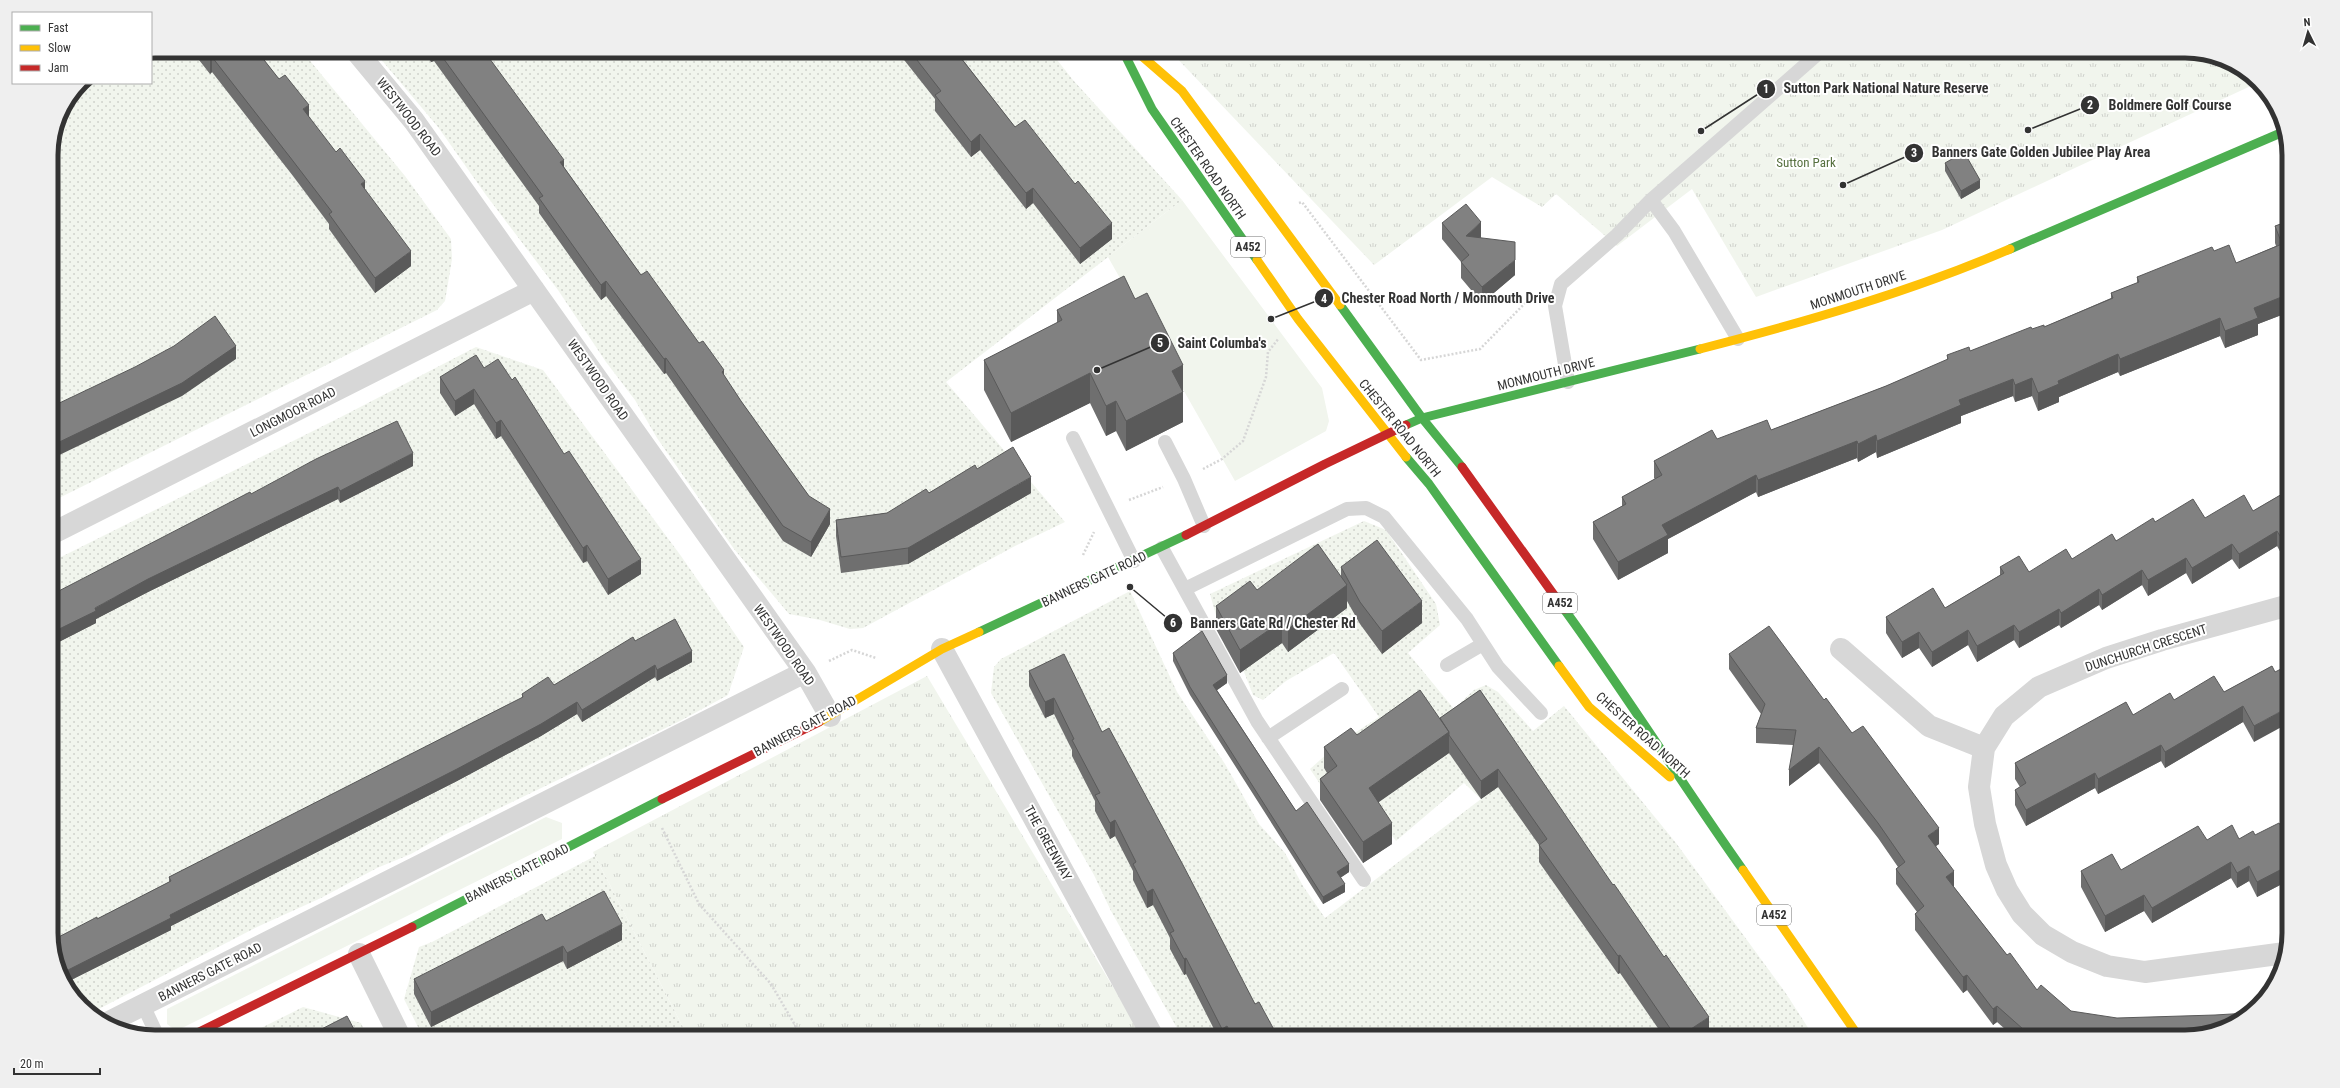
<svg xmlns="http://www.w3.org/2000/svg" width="2340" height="1088" font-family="'Roboto Condensed',sans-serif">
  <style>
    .grass { fill: #f1f5ed }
    .park { fill: url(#park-tufts) }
    .garden { fill: url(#garden-dots) }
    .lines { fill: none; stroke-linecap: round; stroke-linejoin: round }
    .path { stroke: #d6d6d6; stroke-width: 2.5; stroke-dasharray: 2 2; stroke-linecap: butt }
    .lane { stroke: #d7d7d7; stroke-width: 14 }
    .street { stroke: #d7d7d7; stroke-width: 22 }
    .fast { stroke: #4caf50; stroke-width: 9 }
    .slow { stroke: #ffc107; stroke-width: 9 }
    .jam { stroke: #c62828; stroke-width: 9 }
    .wall { fill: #6f6f6f }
    .shaded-wall { fill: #5a5a5a }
    .building { fill: #818181; stroke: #5a5a5a }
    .labels { text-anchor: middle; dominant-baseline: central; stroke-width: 4; stroke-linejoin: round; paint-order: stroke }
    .shield { fill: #fff; stroke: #707070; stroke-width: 1 }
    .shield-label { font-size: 12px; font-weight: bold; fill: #333 }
    .street-label { font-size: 13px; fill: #333; stroke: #fff }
    .park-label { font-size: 13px; fill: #56703f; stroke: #fff }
    .rim { fill: none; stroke: #333; stroke-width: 5 }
    .leader { fill: none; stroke: #333; stroke-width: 1.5 }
    .callout-dot { fill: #333; stroke: #fff; stroke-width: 1.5 }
    .mark-label { font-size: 12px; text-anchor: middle; font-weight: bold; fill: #fff }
    .callout-label { font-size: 14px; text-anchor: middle; font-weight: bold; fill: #333; stroke: #fff; stroke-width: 4; stroke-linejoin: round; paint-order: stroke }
  </style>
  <defs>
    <pattern id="park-tufts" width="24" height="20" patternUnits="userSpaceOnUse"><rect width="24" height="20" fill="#f1f5ed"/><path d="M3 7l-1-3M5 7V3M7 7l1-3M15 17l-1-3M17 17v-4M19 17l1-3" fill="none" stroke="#cfd2cc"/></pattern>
    <pattern id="garden-dots" width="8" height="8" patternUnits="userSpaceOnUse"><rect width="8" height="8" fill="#f1f5ed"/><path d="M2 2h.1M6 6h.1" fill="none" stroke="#cfd2cc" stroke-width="1.8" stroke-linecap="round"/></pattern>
  </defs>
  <rect width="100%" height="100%" fill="#fff"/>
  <path class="grass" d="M1182 200 1322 388 1329 421 1326 431 1235 481 1108 257Z
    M546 817 562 823V839L176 1031 167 1024V1009Z"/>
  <path class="park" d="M1170 51H2185L2225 59 2255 84 1942 230 1756 297 1692 189 1617 246 1556 194 1542 207 1492 177 1374 265Z
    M927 676 1143 1037H688L593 852Z"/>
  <path class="garden" d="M302 51 405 176 451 239 452 259 445 301 437 310 51 502V149L62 109 81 83H151V52Z
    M374 51H1050L1073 80 1182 200 946 382 1065 522 1015 546 863 628 850 629 820 620 789 614 734 549 657 438 635 400 606 362 558 290 486 195 438 127Z
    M476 347 543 370 681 556 744 647 728 695 680 721 444 835 411 854 377 868 321 898 257 927 93 1012 72 996 51 940V562L339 418Z
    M1364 521 1386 530 1436 604 1440 625 1408 653 1454 709 1474 690 1486 685 1498 692 1533 731 1564 706 1676 843 1785 992 1814 1037H1182L1111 911 1094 875 991 693 994 667 1001 659 1130 591 1177 692 1225 764 1259 824 1285 853 1303 886 1325 918 1481 799 1464 783 1396 841 1367 800 1342 817 1310 769 1338 744 1379 717 1334 653 1286 681 1263 700 1253 695 1244 672 1225 647 1210 594Z
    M595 856 688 1037H423L404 999 419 947 432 942Z
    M303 1007 361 1023 367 1037H243Z"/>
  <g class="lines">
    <path class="path" d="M1299 203 1302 202 1421 360 1480 349 1535 293
      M1203 469 1222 459 1243 441 1266 377 1268 352 1279 338
      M1129 500 1163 487
      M1083 555 1094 532
      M829 661 852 650 876 658
      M662 828 699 904 771 984 802 1037"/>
    <path class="lane" d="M1651 200 1674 231 1738 339
      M1568 382 1555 306 1561 284 1617 235 1651 200 1821 51
      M1073 438 1134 561
      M1165 442 1184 479 1204 526
      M1162 548 1257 721 1364 880
      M1185 589 1347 509 1366 508 1384 517 1467 619 1498 667 1541 713
      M1447 665 1483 644
      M1268 738 1342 689
      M143 1005 158 1037"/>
    <path class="street" d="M356 51 414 121 805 672 830 716
      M51 534 534 290
      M942 649 1153 1037
      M1841 649 1929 726 1984 748
      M2285 953 2145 972 2107 966 2072 952 2043 935 2022 914 2007 890 1996 865 1985 824 1979 787 1984 748 2004 716 2039 687 2106 658 2162 640 2289 605
      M359 954 400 1037
      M107 1023 805 672"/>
    <path class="fast" d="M1123 51 1152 109 1257 260
      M2010 249 2283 132
      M1340 305 1422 418 1462 467
      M1406 425 1422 418 1700 349
      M1406 457 1429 484 1559 666
      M1564 609C1626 694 1682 784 1743 870
      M979 632 1186 535
      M412 927 662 799"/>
    <path class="slow" d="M1136 51 1182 91 1340 305
      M1257 260 1298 319 1406 457
      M1700 349C1805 322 1910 292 2010 249
      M1559 666 1589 707 1670 777
      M819 722 942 649 979 632
      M1743 870 1859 1037"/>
    <path class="jam" d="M1462 467 1564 609
      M1186 535 1325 464 1406 425
      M662 799 819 722
      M189 1037 412 927"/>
  </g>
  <path class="wall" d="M192 51H257L365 190 411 266 375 293 329 229V224L293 176 212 72 210 74Z
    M423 51H484L564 167 641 275 699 343 724 376 741 401 809 496 830 524 811 557 783 541 666 373 664 374 606 296 601 300 539 213V206L434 61 431 62Z
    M897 51H963V60L1015 127 1112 239 1080 264 1033 203 1026 209 980 150 971 157 935 111V99Z
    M1945 163 1980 188 1961 199 1945 171Z
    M2289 221V312L2258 324V335L2225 348 2220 336 2120 376 2118 372 2059 397V402L2038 411 2032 396 2015 402 2013 396 1961 416V423L1877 458 1876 452 1858 462 1857 458 1758 497 1756 492 1668 539V553L1618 580 1593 539V522L1622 506V497L1655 479 1654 478V461L1717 439 1771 430 1886 386 1947 360V355L1970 351 2032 329 2044 327 2111 298V293L2137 283V277L2214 251 2236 263 2276 246 2275 243V226Z
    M1442 223 1481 238 1515 275 1482 303 1461 278V262L1442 239Z
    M1135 299 1183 365V422L1126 451 1116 431 1106 436 1090 403 1011 442 984 390V360L1057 323V310Z
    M484 368 512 380 641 574 608 595 587 561 583 563 501 436 496 439 474 404 455 416 440 393V377Z
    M413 466 340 503 338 499 148 592 96 619V623L51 646 251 494Z
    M977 469 1031 493 908 564 841 573 836 536V520L887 513Z
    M2289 490V558L2285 560 2277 546 2239 569 2232 559 2192 584 2186 573 2148 596 2142 585 2102 610 2099 605 2061 628 2059 625 2019 648 2014 640 1977 662 1968 645 1932 667 1919 648 1902 658 1886 633V617L1945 608 2000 575V567L2029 572 2072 559 2116 541 2155 522 2205 518 2253 511Z
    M1341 567 1422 623 1382 654 1360 624 1347 601V608L1288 652 1282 643 1240 673 1216 629V606L1257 590 1341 576Z
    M635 641 692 662 657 681 655 677 582 722 577 714 541 736 457 781 171 926V930L67 982 51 941 97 919 169 882V877L522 698V694L554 685Z
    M1173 653 1227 683 1217 690 1296 811 1349 872 1340 878 1345 892 1323 904 1190 695 1173 661Z
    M1729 654 1824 700 1852 733 1939 844 1936 846 1954 887 2007 955 2037 990 2071 1011 2185 1037H2014L1997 1022 1993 1025 1967 990 1963 993 1915 930V914L1917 912 1896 884V869L1898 867 1878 838 1819 763 1789 786 1793 745 1756 743V728L1761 714 1729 669Z
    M2272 666 2254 742 2243 722 2165 768 2161 761 2098 794 2095 788 2026 826 2015 805V790L2020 787 2015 779V763L2133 715 2174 700 2224 692Z
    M1029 671 1102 732 1255 1004 1278 1037H1218L1186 974 1184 975 1170 949V938L1153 905 1147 908 1133 880V871L1115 836 1110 839 1095 811V801L1072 756V750L1054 714 1045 718 1029 686Z
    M1480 690 1709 1035 1706 1037H1664L1620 973 1618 974 1539 862V845L1498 787 1481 799 1449 753 1378 802 1392 844 1363 863 1320 800V779L1327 773 1324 768V747L1357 735 1440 718Z
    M2255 835 2288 838H2289V890L2286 892 2282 884 2257 897 2249 881 2237 888 2231 878 2152 923 2144 911 2105 932 2081 887V871L2121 870 2207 840 2239 839Z
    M546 921 622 940 567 969 563 961 431 1027 414 994V979Z"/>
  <path class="shaded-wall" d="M431 51H434V61L431 62Z
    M960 51H963V64L957 53Z
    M212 57V72L210 74V59Z
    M309 105V120L303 109Z
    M980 134V150L971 157V142Z
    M564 160V175L560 162Z
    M1980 180V188L1961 199V191Z
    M365 181V196L361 184Z
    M1033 188V203L1026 209V193Z
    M1481 222V238L1466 236Z
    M1112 223V239L1080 264V248Z
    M411 251V266L375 293V278Z
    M1515 260V275L1482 303V287Z
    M606 281V296L601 300V285Z
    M2289 294V312L2258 324V335L2225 348V331L2254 308Z
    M2220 318V336L2120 376V359Z
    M236 346V359L182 396 51 459V446Z
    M2118 354V372L2059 397V402L2038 411V393L2058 381Z
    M666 358V373L664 374V359Z
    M1183 365V422L1126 451V421L1172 371Z
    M724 370V385L722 372Z
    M1090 373V403L1011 442V413Z
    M2032 378V396L2015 402V385Z
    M2013 379V396L1961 416V423L1877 458V441L1959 400Z
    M474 389V404L455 416V401Z
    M1116 401V431L1106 436V406Z
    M501 420V436L496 439V423Z
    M1876 435V452L1858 462V444Z
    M1857 441V458L1758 497V480Z
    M413 453V466L340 503V491Z
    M1756 475V492L1668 539V553L1618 580V562L1662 525Z
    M1031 477V493L908 564V548Z
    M338 487V499L148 592 96 619V623L51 646V633L95 608 148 579Z
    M830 509V524L811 557V542Z
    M2277 531V546L2239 569V554Z
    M2289 542V558L2285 560V544Z
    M2232 544V559L2192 584V568Z
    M587 545V561L583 563V548Z
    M2186 558V573L2148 596V580Z
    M641 559V574L608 595V579Z
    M2142 570V585L2102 610V595Z
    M1347 585V608L1288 652V629Z
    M2099 589V605L2061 628V613Z
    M1422 601V623L1382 654V631Z
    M2059 609V625L2019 648V632Z
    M1282 621V643L1240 673V650Z
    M2014 625V640L1977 662V646Z
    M1968 630V645L1932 667V652Z
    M1919 632V648L1902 658V642Z
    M692 651V662L657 681V670Z
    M655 665V677L582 722V710Z
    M1227 675V683L1213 693V685Z
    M1054 698V714L1045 718V702Z
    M577 702V714L541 736 457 781 171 926V930L67 982 66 979V971L170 915Z
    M2243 706V722L2165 768V752Z
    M2289 707V723L2254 742V726Z
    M1449 732V753L1369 809V788Z
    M2161 745V761L2098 794V779Z
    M1819 747V763L1789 786V770Z
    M1498 769V787L1481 799V781Z
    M2095 773V788L2026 826V810Z
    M1115 820V836L1110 839V823Z
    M1392 823V844L1363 863V842Z
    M1939 828V844L1928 851V836Z
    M2231 862V878L2152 923V908Z
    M1349 864V872L1337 880V872Z
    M2249 866V881L2237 888V873Z
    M2282 869V884L2257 897V882Z
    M1954 871V886L1946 892V877Z
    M2289 874V890L2286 892V876Z
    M1345 884V892L1323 904V897Z
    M1153 889V905L1147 908V892Z
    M2144 895V911L2105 932V916Z
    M622 924V940L567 969V953Z
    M563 946V961L431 1027V1012Z
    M1620 955V973L1618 974V956Z
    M1186 958V974L1184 975V959Z
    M64 967V974L62 968Z
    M1967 975V990L1963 993V977Z
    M1997 1006V1022L1993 1025V1009Z
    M1709 1017V1035L1706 1037H1679Z
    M1227 1026V1037H1222V1029Z"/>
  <path class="building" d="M204 51H257L279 79 285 75 309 105 303 109 336 152 340 148 365 181 361 184 411 251 375 278 329 214 332 212 293 161 212 57 210 59Z
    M438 51H484L564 160 560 162 641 275 647 271 699 343 703 341 724 370 722 372 741 401 809 496 830 509 811 542 783 526 666 358 664 359 606 281 601 285 539 198 543 196Z
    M910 51H960L957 53 1015 127 1025 120 1075 184 1078 181 1112 223 1080 248 1033 188 1026 193 980 134 971 142 935 95 941 91Z
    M1964 152 1980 180 1961 191 1945 163Z
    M1466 204 1481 222 1466 236 1515 242V260L1482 287 1461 262 1469 255 1442 223Z
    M2289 221V294L2254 308 2258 318 2225 331 2220 318 2120 359 2118 354 2058 381 2059 384 2038 393 2032 378 2015 385 2013 379 1959 400 1961 405 1877 441 1876 435 1858 444 1857 441 1758 480 1756 475 1662 525 1668 535 1618 562 1593 522 1626 504 1622 497 1662 475 1654 461 1712 430 1717 439 1767 420 1771 430 1886 386 1948 359 1947 355 1969 347 1970 351 2031 327 2032 329 2044 325V327L2113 298 2111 293 2139 282 2137 277 2212 247 2214 251 2229 245 2236 263 2282 244 2275 226Z
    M1124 276 1135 299 1147 293 1183 365 1172 371 1183 392 1126 421 1116 401 1106 406 1090 373 1011 413 984 360 1062 320 1057 310Z
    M215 316 236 346 182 383 51 446V407L135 367 174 346Z
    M476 355 484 368 498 359 512 380 515 377 564 454 569 451 641 559 608 579 587 545 583 548 501 420 496 423 474 389 455 401 440 377Z
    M397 421 413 453 340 491 338 487 148 579 95 608 96 611 51 633V595L223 506 250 492 251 494 316 459Z
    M1013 447 1031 477 908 548 841 557 836 520 887 513 926 489 929 493 975 465 977 469Z
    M2289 490V542L2285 544 2277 531 2239 554 2232 544 2192 568 2186 558 2148 580 2142 570 2102 595 2099 589 2061 613 2059 609 2019 632 2014 625 1977 646 1968 630 1932 652 1919 632 1902 642 1886 617 1933 588 1945 608 2004 573 2000 567 2019 556 2029 572 2066 549 2072 559 2112 534 2116 541 2153 518 2155 522 2193 499 2205 518 2244 495 2253 511Z
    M1377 540 1422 601 1382 631 1360 602 1341 567Z
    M1318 544 1347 585 1288 629 1282 621 1240 650 1216 606 1250 581 1257 590Z
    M675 619 692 651 657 670 655 665 582 710 577 702 541 724 457 769 170 915 171 918 66 971 64 967 62 968 51 941 97 917V919L171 881 169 877 523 697 522 694 548 677 554 685 633 637 635 641Z
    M1769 626 1824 700 1826 698 1852 733 1863 726 1939 828 1928 836 1954 871 1946 877 2007 955 2010 953 2037 990 2041 985 2071 1011 2117 1018 2215 1015 2248 1013 2243 1019 2185 1037H2032L1997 1006 1993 1009 1967 975 1963 977 1915 914 1924 906 1896 869 1905 862 1878 823 1819 747 1789 770 1796 730 1756 728 1765 704 1729 654Z
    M1202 631 1227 675 1213 685 1296 811 1307 802 1349 864 1337 872 1345 884 1323 897 1190 687 1173 653Z
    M1064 654 1102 732 1109 728 1183 865 1255 1004 1259 1002 1278 1037H1233L1227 1026 1222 1029 1186 958 1184 959 1170 933 1174 931 1153 889 1147 892 1133 864 1136 862 1115 820 1110 823 1095 795 1100 793 1072 740 1074 739 1054 698 1045 702 1029 671Z
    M2289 665V707L2254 726 2243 706 2165 752 2161 745 2098 779 2095 773 2026 810 2015 790 2026 783 2015 763 2126 702 2133 715 2170 693 2174 700 2214 676 2224 692 2272 666 2275 672Z
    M1420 690 1449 732 1369 788 1392 823 1363 842 1320 779 1337 766 1324 747 1351 728 1357 735Z
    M1480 690 1613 885 1614 884 1664 957 1666 955 1709 1017 1679 1037H1676L1620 955 1618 956 1539 845 1547 839 1498 769 1481 781 1449 735V732L1440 718Z
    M2279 823 2288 838H2289V874L2286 876 2282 869 2257 882 2249 866 2237 873 2231 862 2152 908 2144 895 2105 916 2081 871 2112 854 2121 870 2198 826 2207 840 2232 825 2239 839 2253 831 2255 835Z
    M604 891 622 924 567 953 563 946 431 1012 414 979 542 914 546 921Z
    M347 1016 358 1037H306Z"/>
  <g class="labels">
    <g class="shield">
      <rect x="1231" y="237" width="34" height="20" rx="3"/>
      <rect x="1543" y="593" width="34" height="20" rx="3"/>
      <rect x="1757" y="905" width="34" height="20" rx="3"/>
    </g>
    <g class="shield-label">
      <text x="1248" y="247">A452</text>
      <text x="1560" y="603">A452</text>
      <text x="1774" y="915">A452</text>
    </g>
    <g class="street-label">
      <text transform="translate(409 117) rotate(52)">WESTWOOD ROAD</text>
      <text transform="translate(1208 168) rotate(55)">CHESTER ROAD NORTH</text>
      <text transform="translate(1858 290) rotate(-18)">MONMOUTH DRIVE</text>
      <text transform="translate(1546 374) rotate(-14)">MONMOUTH DRIVE</text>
      <text transform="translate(598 380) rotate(55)">WESTWOOD ROAD</text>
      <text transform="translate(293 412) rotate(-27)">LONGMOOR ROAD</text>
      <text transform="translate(1400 428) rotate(51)">CHESTER ROAD NORTH</text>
      <text transform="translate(1094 579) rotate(-25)">BANNERS GATE ROAD</text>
      <text transform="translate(784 645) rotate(55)">WESTWOOD ROAD</text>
      <text transform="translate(2146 648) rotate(-18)">DUNCHURCH CRESCENT</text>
      <text transform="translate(805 726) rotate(-28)">BANNERS GATE ROAD</text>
      <text transform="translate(1643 735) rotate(42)">CHESTER ROAD NORTH</text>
      <text transform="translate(1048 843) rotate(61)">THE GREENWAY</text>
      <text transform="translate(517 873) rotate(-27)">BANNERS GATE ROAD</text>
      <text transform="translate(210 972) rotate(-27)">BANNERS GATE ROAD</text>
    </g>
    <g class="park-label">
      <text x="1806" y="162">Sutton Park</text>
    </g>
  </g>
  <path d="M0 0H2340V1088H0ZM155 58H2185A97 97 0 0 1 2282 155V933A97 97 0 0 1 2185 1030H155A97 97 0 0 1 58 933V155A97 97 0 0 1 155 58Z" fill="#efefef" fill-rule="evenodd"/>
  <path class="rim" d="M155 58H2185A97 97 0 0 1 2282 155V933A97 97 0 0 1 2185 1030H155A97 97 0 0 1 58 933V155A97 97 0 0 1 155 58Z"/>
  <path class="leader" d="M1701 131L1766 89M2028 130L2090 105M1843 185L1914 153M1271 319L1324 298M1097 370L1160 343M1130 587L1173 623"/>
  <g class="callout-dot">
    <circle cx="1701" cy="131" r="4"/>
    <circle cx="2028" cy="130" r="4"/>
    <circle cx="1843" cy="185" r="4"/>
    <circle cx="1271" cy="319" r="4"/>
    <circle cx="1097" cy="370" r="4"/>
    <circle cx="1130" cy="587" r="4"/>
    <circle cx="1766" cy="89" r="10"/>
    <circle cx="2090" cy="105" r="10"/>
    <circle cx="1914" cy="153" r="10"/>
    <circle cx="1324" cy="298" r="10"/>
    <circle cx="1160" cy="343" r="10"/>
    <circle cx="1173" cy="623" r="10"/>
  </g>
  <g class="mark-label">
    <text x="1766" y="93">1</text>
    <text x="2090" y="109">2</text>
    <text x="1914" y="157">3</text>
    <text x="1324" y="303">4</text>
    <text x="1160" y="347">5</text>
    <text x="1173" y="627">6</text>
  </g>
  <g class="callout-label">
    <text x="1886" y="93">Sutton Park National Nature Reserve</text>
    <text x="2170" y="110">Boldmere Golf Course</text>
    <text x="2041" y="157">Banners Gate Golden Jubilee Play Area</text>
    <text x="1448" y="303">Chester Road North / Monmouth Drive</text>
    <text x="1222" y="348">Saint Columba's</text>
    <text x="1273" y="628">Banners Gate Rd / Chester Rd</text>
  </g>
  <rect x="12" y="12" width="140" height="72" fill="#ffffff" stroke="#adadad"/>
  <rect x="20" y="25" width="20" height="6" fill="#4caf50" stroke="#adadad"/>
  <text x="48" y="32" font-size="12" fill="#333333">Fast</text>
  <rect x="20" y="45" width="20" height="6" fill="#ffc107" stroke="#adadad"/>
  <text x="48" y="52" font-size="12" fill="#333333">Slow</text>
  <rect x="20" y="65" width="20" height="6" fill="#c62828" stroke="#adadad"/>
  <text x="48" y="72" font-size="12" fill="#333333">Jam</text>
  <g transform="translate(2308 32) rotate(355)" stroke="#ffffff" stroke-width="3" paint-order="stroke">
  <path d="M0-3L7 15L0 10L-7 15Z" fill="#333333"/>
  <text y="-6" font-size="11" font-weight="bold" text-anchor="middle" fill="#333333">N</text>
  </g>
  <path d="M14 1068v6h86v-6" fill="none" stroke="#333333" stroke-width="2"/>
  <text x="20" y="1068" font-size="12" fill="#333333" stroke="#ffffff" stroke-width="3" paint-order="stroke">20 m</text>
</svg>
